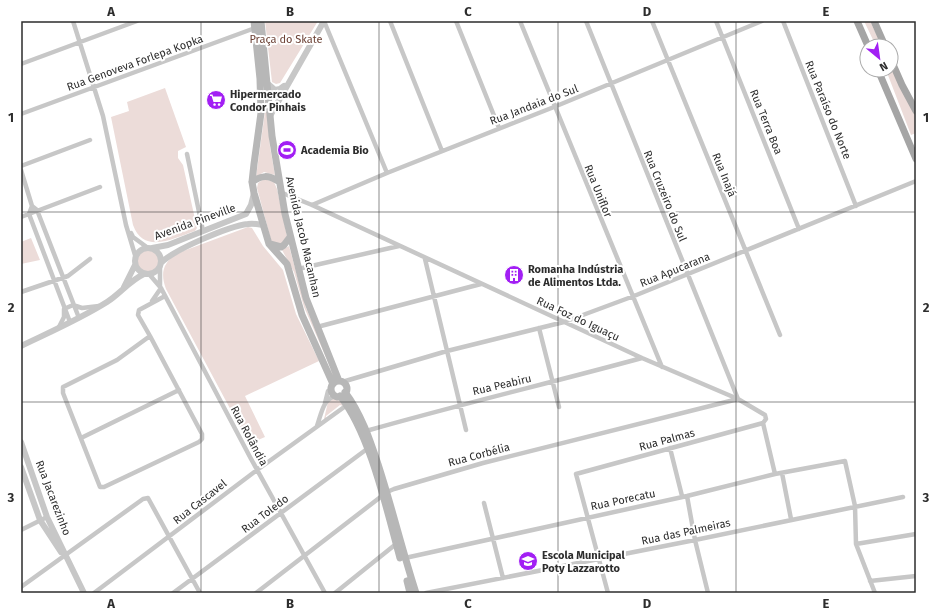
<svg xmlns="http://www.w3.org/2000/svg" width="937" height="614" font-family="'Fira Sans',sans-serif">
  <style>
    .green { fill: #ecdcd9 }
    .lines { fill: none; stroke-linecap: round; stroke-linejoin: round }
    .minor { stroke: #c7c7c7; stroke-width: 4.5 }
    .tertiary { stroke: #c7c7c7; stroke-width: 6 }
    .secondary { stroke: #b7b7b7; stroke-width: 7 }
    .primary { stroke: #a5a5a5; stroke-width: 7 }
    .grid { fill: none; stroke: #2d2d2d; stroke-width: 1; stroke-opacity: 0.55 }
    .labels { text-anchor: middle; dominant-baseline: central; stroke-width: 4; stroke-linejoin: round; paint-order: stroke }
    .park-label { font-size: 11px; fill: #6d4337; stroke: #fff }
    .street-label { font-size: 11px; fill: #2d2d2d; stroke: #fff }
    .poi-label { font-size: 11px; font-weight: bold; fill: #2d2d2d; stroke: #fff; text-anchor: start }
    .neatline { fill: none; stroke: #2d2d2d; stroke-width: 1.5 }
    .grid-label { font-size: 13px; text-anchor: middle; font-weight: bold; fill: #2d2d2d }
  </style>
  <rect width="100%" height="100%" fill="#fff"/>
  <path class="green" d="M257 21H259L270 147 275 175 264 172 256 177 265 112V93Z
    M265 21H318L280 83 276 84 272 82Z
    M864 21H870L882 46H876Z
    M891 67 916 115V133L911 135 886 70H891Z
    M165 88 186 147 178 151V158L183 165 197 228 195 231C174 238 144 255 133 225L111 117 129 111 127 102Z
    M264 179 274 182 277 189 287 236 282 243 275 244 271 240 257 188 258 183Z
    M248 227 252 228 263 246 283 270 296 314 319 361 245 396 265 437 249 444 166 289C160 273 163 262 178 253Z
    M31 238 40 260 21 264V242Z
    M289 246 306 308 337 377 333 380 331 369 304 307 294 272 282 250Z
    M137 261a11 11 0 1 1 22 0a11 11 0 1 1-22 0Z
    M333 398 340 401 343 406 340 405 326 416V419H324L328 402Z"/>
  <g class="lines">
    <path class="minor" d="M73 21 103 116 126 225 135 255
      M324 21 387 173
      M390 21 442 151
      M456 21 499 128
      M520 21 662 367
      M586 21 738 399
      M652 21 780 335
      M716 21 799 229
      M783 21 856 206
      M21 64 137 21
      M21 114 255 28
      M187 154 203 231
      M21 166 90 140
      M21 170 32 206 37 210 79 318
      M280 192 312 205 642 358 738 399 765 415 766 419 763 423 775 474
      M312 205 387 173 554 107 762 21
      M32 206 29 214 70 322
      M21 217 100 187
      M131 233 133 237 148 248
      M425 259 466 430
      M160 267V287
      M298 269 399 246
      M149 274 161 288 250 457 325 593
      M21 292 68 276 90 259
      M152 301 161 288
      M59 327 64 317V309L73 305 82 308 99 306
      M317 327 481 284
      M539 328 559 407
      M150 336 202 434V439L199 442 104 487H100L63 393V387L117 360Z
      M150 336 138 315 139 310 165 296
      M342 382 447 351 564 322 634 296 916 181
      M325 403 328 391 331 389
      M317 426C321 415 323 398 336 396
      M366 431C457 405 550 383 642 358
      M81 438 179 390
      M670 448 682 496
      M782 473 791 519
      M687 496 695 540 708 593
      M484 503 503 578
      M21 530 47 517
      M856 544 916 534
      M405 558 687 496 775 474 845 461 855 506 856 544 875 593
      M870 581 916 576
      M21 587 143 499 148 498 200 593
      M94 593 257 470 347 405
      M173 593 367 449
      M256 593 387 492 394 489 483 463 738 399
      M335 593 396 544
      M426 593 695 540 903 497
      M608 593 576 474 763 423"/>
    <path class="tertiary" d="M267 83 275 90 280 89 284 86
      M270 116 324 21
      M135 261a13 13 0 1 1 26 0a13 13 0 1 1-26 0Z
      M152 248 168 245 246 214 251 205 254 193
      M161 263C173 250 229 226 248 224 253 223 258 224 263 225
      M124 287 135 265
      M21 346C50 332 80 319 107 302 120 294 129 281 144 274
      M21 442 47 517 84 593
      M21 467 40 520 61 552"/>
    <path class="secondary" d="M254 21 260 79 261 113 254 164 252 182 254 193 269 244 287 264 302 315 333 384
      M261 21 272 136 285 214 306 298 339 381
      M252 182C262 175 268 175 278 181
      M270 244 281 247 284 245 290 237
      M331 389a8 8 0 1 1 16 0a8 8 0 1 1-16 0Z
      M345 392C361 413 370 440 378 464 392 507 402 550 416 593
      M340 396C370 433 387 511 400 558
      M407 581 410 593"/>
    <path class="primary" d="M857 21 868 46
      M874 21 885 46
      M891 60 902 85 916 111
      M878 70 916 159"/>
  </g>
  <path class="grid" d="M201 21V593M379 21V593M558 21V593M736 21V593M21 212H916M21 402H916"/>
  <defs>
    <symbol id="supermarket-disc" viewBox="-11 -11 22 22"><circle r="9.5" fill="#a21ff4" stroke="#fff"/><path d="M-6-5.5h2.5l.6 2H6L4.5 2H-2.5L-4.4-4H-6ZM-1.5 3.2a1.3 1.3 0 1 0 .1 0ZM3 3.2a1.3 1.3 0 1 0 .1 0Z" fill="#fff"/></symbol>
    <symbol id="stadium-disc" viewBox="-11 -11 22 22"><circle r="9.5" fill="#a21ff4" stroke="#fff"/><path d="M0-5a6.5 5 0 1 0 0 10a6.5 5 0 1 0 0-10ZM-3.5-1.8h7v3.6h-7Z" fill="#fff"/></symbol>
    <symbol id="building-disc" viewBox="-11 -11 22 22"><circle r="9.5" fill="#a21ff4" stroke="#fff"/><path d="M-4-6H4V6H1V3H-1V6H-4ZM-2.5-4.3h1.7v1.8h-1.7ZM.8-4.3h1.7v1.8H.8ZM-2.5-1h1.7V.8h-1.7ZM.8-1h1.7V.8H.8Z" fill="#fff"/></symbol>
    <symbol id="school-disc" viewBox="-11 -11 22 22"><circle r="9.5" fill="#a21ff4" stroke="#fff"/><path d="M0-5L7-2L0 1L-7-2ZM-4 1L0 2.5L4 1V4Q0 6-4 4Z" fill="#fff"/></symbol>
  </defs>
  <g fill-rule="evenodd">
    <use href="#supermarket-disc" x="205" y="89" width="22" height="22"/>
    <use href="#stadium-disc" x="276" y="139" width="22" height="22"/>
    <use href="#building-disc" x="503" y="264" width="22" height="22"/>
    <use href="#school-disc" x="517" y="550" width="22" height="22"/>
  </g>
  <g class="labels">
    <g class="park-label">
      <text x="286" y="39">Praça do Skate</text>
    </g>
    <g class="street-label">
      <text transform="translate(135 63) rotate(-20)">Rua Genoveva Forlepa Kopka</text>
      <text transform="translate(534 105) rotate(-21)">Rua Jandaia do Sul</text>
      <text transform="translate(828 110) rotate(68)">Rua Paraíso do Norte</text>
      <text transform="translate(766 122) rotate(68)">Rua Terra Boa</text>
      <text transform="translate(724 175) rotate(68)">Rua Inajá</text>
      <text transform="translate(598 191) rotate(68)">Rua Uniflor</text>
      <text transform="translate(665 196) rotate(68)">Rua Cruzeiro do Sul</text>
      <text transform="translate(195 222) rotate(-20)">Avenida Pineville</text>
      <text transform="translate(303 237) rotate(77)">Avenida Jacob Macanhan</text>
      <text transform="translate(675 270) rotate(-22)">Rua Apucarana</text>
      <text transform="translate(578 319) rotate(25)">Rua Foz do Iguaçu</text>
      <text transform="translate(502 385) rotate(-13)">Rua Peabiru</text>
      <text transform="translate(249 436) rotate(62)">Rua Rolândia</text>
      <text transform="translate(667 440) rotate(-15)">Rua Palmas</text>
      <text transform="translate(479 455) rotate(-15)">Rua Corbélia</text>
      <text transform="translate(53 498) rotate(69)">Rua Jacarezinho</text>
      <text transform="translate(623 500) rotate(-12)">Rua Porecatu</text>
      <text transform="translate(200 502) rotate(-38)">Rua Cascavel</text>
      <text transform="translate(265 514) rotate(-37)">Rua Toledo</text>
      <text transform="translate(686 532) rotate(-12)">Rua das Palmeiras</text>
    </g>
    <g class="poi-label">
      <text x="230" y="94">Hipermercado<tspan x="230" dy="13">Condor Pinhais</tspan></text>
      <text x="301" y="150">Academia Bio</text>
      <text x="528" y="269">Romanha Indústria<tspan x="528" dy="13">de Alimentos Ltda.</tspan></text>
      <text x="542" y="555">Escola Municipal<tspan x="542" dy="13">Poty Lazzarotto</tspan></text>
    </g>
  </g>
  <rect width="937" height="614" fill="none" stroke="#ffffff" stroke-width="44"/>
  <g transform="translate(879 58) rotate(151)"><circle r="19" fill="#ffffff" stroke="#ababab"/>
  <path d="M0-3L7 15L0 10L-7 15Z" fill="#a21ff4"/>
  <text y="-6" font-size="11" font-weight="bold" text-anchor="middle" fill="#2d2d2d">N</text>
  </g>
  <rect x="22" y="22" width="893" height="570" class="neatline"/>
  <g class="grid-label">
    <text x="111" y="16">A</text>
    <text x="290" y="16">B</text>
    <text x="468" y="16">C</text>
    <text x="647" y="16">D</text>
    <text x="826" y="16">E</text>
    <text x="11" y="122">1</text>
    <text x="926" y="122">1</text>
    <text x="11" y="312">2</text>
    <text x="926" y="312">2</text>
    <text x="11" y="502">3</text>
    <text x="926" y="502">3</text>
    <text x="111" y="608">A</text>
    <text x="290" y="608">B</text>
    <text x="468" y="608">C</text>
    <text x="647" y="608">D</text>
    <text x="826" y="608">E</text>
  </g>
</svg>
